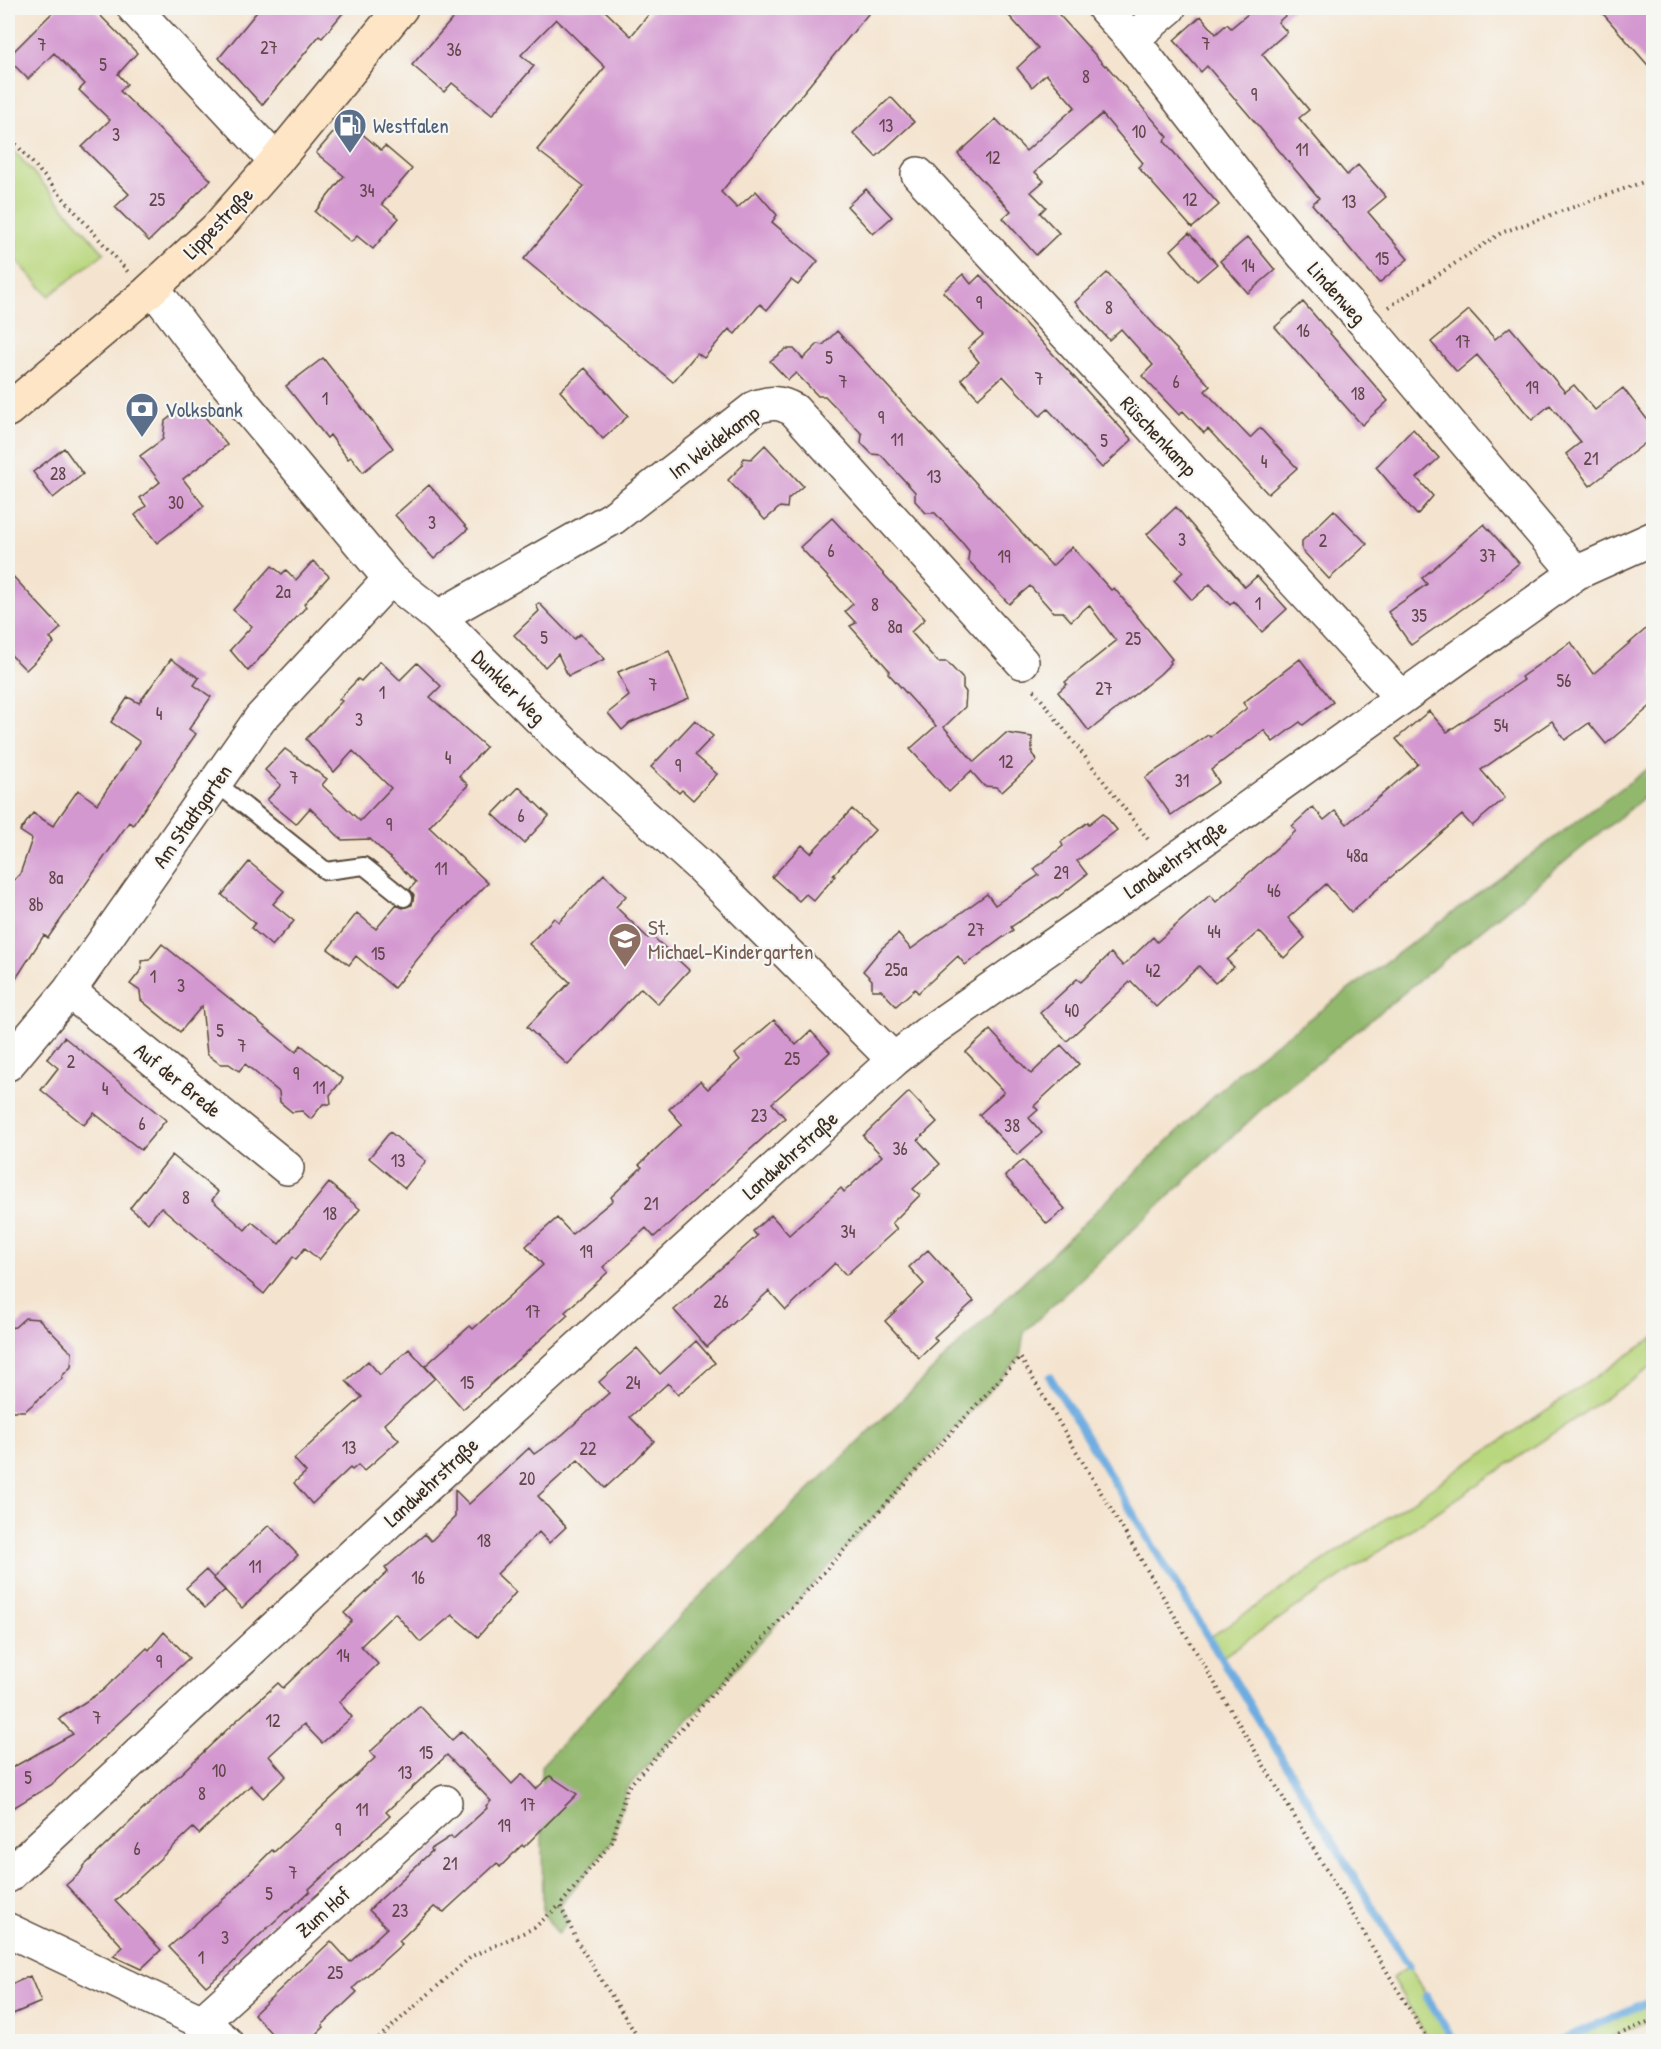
<svg xmlns="http://www.w3.org/2000/svg" width="1661" height="2049" font-family="'Patrick Hand',sans-serif">
  <style>
    .green { fill: #b9d77e; stroke: #7a804e; stroke-width: 1.5 }
    .forest { fill: #92b86d; stroke: #667146; stroke-width: 1.5 }
    .lines { fill: none; stroke-linecap: round; stroke-linejoin: round }
    .stream { stroke: #6dace0; stroke-width: 8 }
    .building { fill: #d498d0 }
    .service-casing { stroke: #574639; stroke-width: 20 }
    .minor-casing { stroke: #574639; stroke-width: 36 }
    .secondary-casing { stroke: #574639; stroke-width: 36 }
    .path { stroke: #574639; stroke-width: 4; stroke-dasharray: 1.5 4.5; stroke-linecap: butt }
    .service { stroke: #fff; stroke-width: 16 }
    .minor { stroke: #fff; stroke-width: 33 }
    .secondary { stroke: #fde5c5; stroke-width: 33 }
    .labels { text-anchor: middle; dominant-baseline: central; stroke-width: 4.5; stroke-linejoin: round; paint-order: stroke }
    .number-label { font-size: 18px; fill: #61464a }
    .service-label { font-size: 21px; fill: #4e5e75; stroke: #f6f6f2; text-anchor: start }
    .street-label { font-size: 21px; fill: #3b2a1e; stroke: #f6f6f2 }
    .education-label { font-size: 21px; fill: #785e54; stroke: #f6f6f2; text-anchor: start }
  </style>
  <rect width="100%" height="100%" fill="#f6f6f2"/>
  <filter id="ink" filterUnits="userSpaceOnUse"><feTurbulence type="fractalNoise" baseFrequency=".0167" numOctaves="2"/><feDisplacementMap in="SourceGraphic" scale="12" xChannelSelector="R" yChannelSelector="G"/><feConvolveMatrix kernelMatrix="1 2 1 2 8 2 1 2 1" color-interpolation-filters="sRGB"/></filter>
  <filter id="wash" filterUnits="userSpaceOnUse"><feTurbulence type="fractalNoise" baseFrequency=".008" numOctaves="4" result="noise"/><feDisplacementMap in="SourceGraphic" scale="24" xChannelSelector="R" yChannelSelector="G"/><feGaussianBlur stdDeviation="1.35" result="paint"/><feColorMatrix in="noise" values="0 0 0 0 0 0 0 0 0 0 0 0 0 0 0 0 0 1.4 0 .05"/><feComposite in="paint" operator="in"/></filter>
  <g filter="url(#wash)">
    <rect width="100%" height="100%" fill="#f4e4cf"/>
    <path class="green" d="M8 144 104 253 49 296 8 251Z
      M1653 1338V1366L1221 1658 1209 1638Z
      M1409 1967 1454 2041H1429L1392 1978Z
      M1653 1999V2019L1602 2041H1558Z"/>
    <path class="forest" d="M1653 765V790L1266 1105 1024 1332 1020 1357 627 1788 612 1842 560 1905 568 1923 558 1934 543 1913 541 1766 690 1606 1244 1067Z"/>
    <g class="lines">
      <path class="stream" d="M1050 1377 1409 1967
        M1426 1996 1454 2042
        M1558 2042 1654 1999"/>
    </g>
    <g id="blocks">
      <path class="building" d="M57 8H93L137 53 118 74 127 84 120 91 211 180 149 241 115 207 129 194 82 147 110 120 79 90 85 84 54 53 28 79 8 59V57Z
        M260 8H347L322 38 319 36 262 105 219 58Z
        M462 8H602L631 36 654 8H873L721 192 737 208 756 191 777 215 772 222 818 261 798 285 791 280 767 310 760 304 735 334 729 329 704 358 697 353 673 382 524 259 584 186 537 150 605 67 556 19 521 55 534 66 492 115 452 83 444 92 412 65Z
        M1002 8H1053L1105 66 1106 65 1168 137 1164 141 1219 205 1192 228 1138 167 1143 163 1102 114 1035 172 1044 181 1031 192 1046 207 1040 213 1059 233 1036 255 1003 218 1011 211 958 154 996 119 1026 151 1075 107 1046 74 1032 87 1017 68 1038 48Z
        M1255 8H1294L1278 22 1287 32 1262 54 1309 110 1299 118 1347 175 1358 165 1386 197 1368 212 1408 259 1379 283 1312 204 1319 198 1260 128 1207 66 1201 72 1174 40 1201 16 1216 34 1227 24 1231 28Z
        M1598 8H1653V71Z
        M891 97 914 122 876 157 853 133Z
        M345 119 381 150 385 146 412 169 382 204 399 218 373 249 357 236 351 242 315 212 344 176 316 153Z
        M866 189 892 217 873 234 847 206Z
        M1189 233 1217 264 1197 281 1171 250Z
        M1248 237 1275 270 1248 293 1220 261Z
        M1107 273 1210 386 1205 391 1250 438 1260 428 1297 468 1268 494 1208 429 1204 433 1183 411 1179 415 1142 376 1153 365 1121 329 1109 340 1075 302Z
        M963 274 971 284 980 275 1132 440 1102 468 1048 409 1040 416 1003 376 978 398 961 379 979 362 968 348 983 335 943 292Z
        M1303 302 1388 401 1362 425 1275 327Z
        M1469 310 1495 339 1510 327 1565 392 1574 385 1595 410 1623 388 1653 427V437L1590 486 1566 454 1581 442 1550 405 1532 420 1477 355 1457 372 1431 342Z
        M837 331 1052 566 1072 547 1111 590 1114 588 1172 659 1170 661 1171 663 1160 674 1089 731 1058 692 1067 684 1065 682 1116 641 1089 605 1071 621 1063 612H1053L1030 586 1009 604 968 560 969 551 961 541 935 513H926L915 501V492L881 455 872 454 861 443 862 434 825 396H818L796 373 788 380 770 361 786 349H794L803 359 818 344 823 345Z
        M323 358 393 448 363 472 351 457 348 459 330 435 327 438 286 386Z
        M585 368 628 416 603 439 560 391Z
        M179 410 202 413 227 445 183 479 204 506 157 543 135 515 146 506 140 498 160 482 140 456 163 439 165 421Z
        M1413 429 1439 458 1417 478 1433 496 1417 515 1376 467Z
        M765 445 803 486 788 499 787 508 780 507 765 520 728 480 742 466 743 458 751 459Z
        M64 448 83 474 53 498 33 472Z
        M429 485 468 529 434 559 395 515Z
        M1176 507 1245 587 1257 576 1287 609 1262 632 1234 601 1230 605 1210 584 1192 600 1174 580 1183 572 1147 534Z
        M1334 510 1367 544 1329 579 1302 550V541Z
        M832 518 925 619 911 632 938 662H947L963 679V688L966 692 965 707 944 727 974 762 1006 733 1032 737V754L1037 760 1002 792 996 787 984 786 971 771 949 792 910 749 936 726 888 673 890 671 850 626 856 623 845 611 853 604 800 547Z
        M1484 524 1519 563 1479 597 1411 645 1388 612 1427 584 1422 578Z
        M313 561 329 576 304 604 306 607 248 671 230 650 252 626 233 610 272 566 282 574 286 570 296 580Z
        M8 571 61 628 50 638 54 643 26 670 8 652Z
        M539 603 574 639 580 634 605 659 568 676 558 654 545 667 514 635 539 611 536 605Z
        M1653 623V704L1606 744 1589 723 1565 740 1552 721 1481 770 1505 798 1472 826 1462 815 1351 912 1326 884 1288 918 1305 938 1284 958 1259 931 1227 960 1234 967 1215 983 1199 966 1156 1007 1131 981 1067 1041 1040 1013 1077 979 1081 982 1111 953 1123 966 1153 937 1157 942 1210 895 1216 902 1296 831 1292 826 1313 807 1324 820 1335 811 1347 824 1418 764 1396 739 1429 711 1447 732 1524 680 1521 677 1571 642 1593 674Z
        M669 651 689 698 630 723 622 730 608 713 629 696 618 672Z
        M171 659 199 678 194 685 211 697 189 729 196 734 133 825 129 822 48 938 44 935 8 991V886L20 874 32 839 20 831 33 813 53 826 78 790 97 804 140 742 111 722 128 697 139 703Z
        M1300 659 1333 702 1303 725 1300 722 1273 742 1264 730 1211 770 1219 782 1171 815 1145 778 1208 735 1210 737 1247 708 1243 703Z
        M380 661 400 680 417 663 441 686 430 697 486 747 459 776 468 785 429 827 488 883 438 934 394 988 356 956 349 965 328 949 357 913 376 929 396 905 403 908 412 905 414 895 410 889 416 882 370 839 342 840 310 808 296 824 267 800 281 785 265 770 285 749 327 779 322 785 360 821 391 788 353 751 334 772 306 739 342 701 339 699 358 679 361 681Z
        M695 720 713 736 695 755 717 774 693 800 682 790 679 793 651 767Z
        M519 787 549 816 524 843 493 814Z
        M852 809 875 830 833 875 835 876 814 901 806 894 799 901 772 877 802 845 811 853Z
        M1103 813 1117 830 1077 861 1087 874 1057 898 1056 897 1011 927 1013 930 965 965 958 956 918 993 915 989 896 1006 881 990H872V980L863 971 882 948 898 934 911 949 987 894 995 905 1039 875 1034 869 1063 846 1061 842 1088 822 1089 824Z
        M249 862 284 891 273 904 294 921 272 946 251 928 255 923 222 895Z
        M604 874 626 896 616 907 648 938 651 935 689 970 658 1004 641 988 568 1065 527 1027 570 982 529 944 554 918 559 922Z
        M162 944 296 1052 301 1045 343 1079 330 1095 331 1104H323L311 1119 302 1111 292 1112 280 1102 279 1092 245 1064 239 1071 229 1064H220L207 1054 202 1006 180 1032 141 1000 140 991 130 984 142 969 141 961 149 960Z
        M774 1020 796 1045 811 1031 830 1052 772 1103 785 1118 654 1237 646 1228 603 1267 608 1272 565 1312 568 1315 463 1409 425 1366 470 1326 473 1329 543 1265 526 1246 557 1218 572 1234 613 1200 611 1197 642 1167 639 1165 682 1124 669 1109 700 1081 708 1089 740 1060 735 1054Z
        M990 1030 1031 1074 1061 1045 1079 1064 1034 1106 1038 1110 1029 1118 1042 1133 1017 1155 979 1115 1004 1092 966 1052Z
        M64 1037 166 1120 141 1150 94 1113 84 1125 41 1090 58 1068 47 1059Z
        M909 1092 937 1122 918 1140 940 1164 913 1189 920 1195 892 1223 897 1229 846 1275 835 1263 786 1310 769 1291 707 1347 674 1310 757 1236 753 1231 771 1215 789 1235 841 1188 844 1192 882 1156 863 1136Z
        M390 1132 426 1161 405 1188 369 1158Z
        M172 1155 218 1192 212 1200 245 1230 252 1222 279 1244 329 1183 360 1209 319 1260 305 1248 296 1259 293 1257 264 1294 161 1207 148 1223 130 1208Z
        M1023 1160 1065 1209 1047 1224 1005 1176Z
        M928 1250 974 1301 934 1337 937 1341 919 1358 885 1321 924 1284 909 1267Z
        M25 1318 39 1319 72 1353 71 1367 62 1376V1379L25 1411H8V1328L15 1327Z
        M696 1341 715 1363 678 1395 668 1383 630 1417 654 1441 636 1460 605 1488 578 1460 538 1496 566 1527 549 1543 539 1532 497 1574 516 1592 478 1637 452 1615 420 1642 395 1613 361 1646 378 1664 339 1702 352 1717 322 1743 304 1724 269 1756 286 1776 263 1798 251 1785 199 1834 193 1828 115 1901 161 1950 141 1969 113 1956 123 1947 66 1885 80 1873 84 1866 235 1722 278 1683 283 1688 352 1621 344 1613 388 1572 385 1568 425 1534 431 1541 455 1517V1490L469 1504 529 1448 534 1454 562 1435 609 1393 599 1382 637 1348 660 1374Z
        M409 1349 435 1378 384 1424 399 1440 364 1471 358 1465 352 1470 350 1468 312 1504 294 1483 306 1472 294 1459 362 1397 346 1381 368 1361 380 1375Z
        M269 1525 298 1555 242 1608 213 1578Z
        M206 1570 225 1590 205 1608 186 1588Z
        M164 1632 189 1658 51 1785 8 1811V1770L73 1734 59 1719 102 1691 147 1648 149 1650Z
        M420 1706 452 1740 462 1731 512 1784 522 1774 536 1789 550 1776 577 1794 524 1847 522 1845 500 1867 497 1863 447 1909 444 1912 434 1907 399 1941 402 1944 353 1988 357 1992 322 2025 324 2027 309 2042H279L254 2014 331 1941 350 1962 387 1928 369 1910 432 1851 431 1849 451 1836 453 1839 487 1808 486 1806 491 1801 447 1755 386 1812 390 1816 309 1889 310 1891 287 1912 286 1911 252 1942 230 1966 206 1986 169 1947 228 1895 261 1861 272 1850 274 1852 375 1758 370 1752Z
        M30 1976 41 2002 8 2016V1986Z"/>
    </g>
  </g>
  <g filter="url(#ink)">
    <use href="#blocks" fill-opacity="0" stroke="#574639" stroke-width="1.5"/>
    <g class="lines">
      <defs>
        <path id="service" d="M215 782 326 871 364 866 404 898"/>
        <path id="minor" d="M134 8 276 161
          M1104 8 1132 39 1246 186 1304 256 1365 323 1576 573
          M1132 39 1169 8
          M918 174 1401 697
          M153 288 212 366 390 579 438 617 565 744 701 867 894 1060
          M438 617 613 518 756 407C771 402 780 402 794 410L1022 662
          M69 991 287 1168
          M8 1064 69 991 260 719 390 579
          M8 1876 429 1484 894 1060 926 1034 1168 865 1576 573 1654 538
          M8 1930 202 2022 226 2042
          M202 2022 445 1802"/>
        <path id="secondary" d="M8 410 147 293 217 228 276 161 401 8"/>
      </defs>
      <use href="#service" class="service-casing"/>
      <use href="#minor" class="minor-casing"/>
      <use href="#secondary" class="secondary-casing"/>
      <path class="path" d="M8 135 128 272
        M1389 307 1501 233 1654 178
        M1034 690 1150 842
        M374 2042 472 1956 534 1928 560 1905
        M641 2042 578 1943 560 1905 612 1842 627 1788 1020 1357 1429 2042
        M1602 2042 1654 2019"/>
      <use href="#service" class="service"/>
      <use href="#minor" class="minor"/>
      <use href="#secondary" class="secondary"/>
    </g>
  </g>
  <defs>
    <symbol id="fuel-pin" viewBox="-11 -11 22 30"><path d="M0 17L-7.5 6A9.5 9.5 0 1 1 7.5 6Z" fill="#5c6f8a" stroke="#f6f6f2"/><path d="M-5.5-6h7V0h2V4h1.3V-2.5L3-4.5l.8-.8L6-3V5H2.5V1h-1V6h-7ZM-4.2-4.7v3.2H.2V-4.7Z" fill="#fff"/></symbol>
    <symbol id="bank-pin" viewBox="-11 -11 22 30"><path d="M0 17L-7.5 6A9.5 9.5 0 1 1 7.5 6Z" fill="#5c6f8a" stroke="#f6f6f2"/><path d="M-6-4H6V4H-6ZM0-2.3a2.3 2.3 0 1 0 0 4.6a2.3 2.3 0 1 0 0-4.6Z" fill="#fff"/></symbol>
    <symbol id="school-pin" viewBox="-11 -11 22 30"><path d="M0 17L-7.5 6A9.5 9.5 0 1 1 7.5 6Z" fill="#8d6e63" stroke="#f6f6f2"/><path d="M0-5L7-2L0 1L-7-2ZM-4 1L0 2.5L4 1V4Q0 6-4 4Z" fill="#fff"/></symbol>
  </defs>
  <g fill-rule="evenodd">
    <use href="#fuel-pin" x="331" y="106" width="38" height="52"/>
    <use href="#bank-pin" x="123" y="390" width="38" height="52"/>
    <use href="#school-pin" x="606" y="920" width="38" height="52"/>
  </g>
  <g class="labels">
    <g class="number-label">
      <text x="1206" y="43">7</text>
      <text x="42" y="44">7</text>
      <text x="269" y="47">27</text>
      <text x="454" y="49">36</text>
      <text x="103" y="64">5</text>
      <text x="1086" y="76">8</text>
      <text x="1254" y="94">9</text>
      <text x="886" y="125">13</text>
      <text x="1139" y="131">10</text>
      <text x="116" y="134">3</text>
      <text x="1302" y="149">11</text>
      <text x="993" y="157">12</text>
      <text x="367" y="190">34</text>
      <text x="157" y="199">25</text>
      <text x="1190" y="199">12</text>
      <text x="1349" y="201">13</text>
      <text x="1382" y="258">15</text>
      <text x="1248" y="265">14</text>
      <text x="979" y="302">9</text>
      <text x="1109" y="307">8</text>
      <text x="1303" y="330">16</text>
      <text x="1463" y="341">17</text>
      <text x="829" y="357">5</text>
      <text x="1039" y="378">7</text>
      <text x="843" y="381">7</text>
      <text x="1176" y="381">6</text>
      <text x="1532" y="387">19</text>
      <text x="1358" y="393">18</text>
      <text x="325" y="398">1</text>
      <text x="881" y="417">9</text>
      <text x="897" y="439">11</text>
      <text x="1104" y="440">5</text>
      <text x="1591" y="458">21</text>
      <text x="1264" y="461">4</text>
      <text x="58" y="473">28</text>
      <text x="934" y="476">13</text>
      <text x="176" y="502">30</text>
      <text x="432" y="522">3</text>
      <text x="1182" y="539">3</text>
      <text x="1323" y="540">2</text>
      <text x="831" y="550">6</text>
      <text x="1488" y="555">37</text>
      <text x="1004" y="556">19</text>
      <text x="283" y="591">2a</text>
      <text x="1258" y="603">1</text>
      <text x="875" y="604">8</text>
      <text x="1419" y="615">35</text>
      <text x="895" y="626">8a</text>
      <text x="544" y="637">5</text>
      <text x="1133" y="638">25</text>
      <text x="1564" y="680">56</text>
      <text x="653" y="684">7</text>
      <text x="1104" y="688">27</text>
      <text x="382" y="692">1</text>
      <text x="159" y="713">4</text>
      <text x="359" y="719">3</text>
      <text x="1501" y="725">54</text>
      <text x="448" y="757">4</text>
      <text x="1006" y="761">12</text>
      <text x="678" y="765">9</text>
      <text x="294" y="777">7</text>
      <text x="1182" y="780">31</text>
      <text x="521" y="815">6</text>
      <text x="389" y="824">9</text>
      <text x="1357" y="855">48a</text>
      <text x="441" y="868">11</text>
      <text x="1061" y="872">29</text>
      <text x="56" y="877">8a</text>
      <text x="1274" y="890">46</text>
      <text x="36" y="904">8b</text>
      <text x="976" y="929">27</text>
      <text x="1214" y="931">44</text>
      <text x="378" y="953">15</text>
      <text x="896" y="969">25a</text>
      <text x="1153" y="970">42</text>
      <text x="153" y="976">1</text>
      <text x="181" y="985">3</text>
      <text x="1072" y="1010">40</text>
      <text x="220" y="1030">5</text>
      <text x="242" y="1045">7</text>
      <text x="792" y="1058">25</text>
      <text x="71" y="1061">2</text>
      <text x="296" y="1073">9</text>
      <text x="319" y="1087">11</text>
      <text x="105" y="1088">4</text>
      <text x="759" y="1115">23</text>
      <text x="142" y="1123">6</text>
      <text x="1012" y="1125">38</text>
      <text x="900" y="1148">36</text>
      <text x="398" y="1160">13</text>
      <text x="186" y="1197">8</text>
      <text x="651" y="1203">21</text>
      <text x="330" y="1213">18</text>
      <text x="848" y="1231">34</text>
      <text x="586" y="1251">19</text>
      <text x="721" y="1301">26</text>
      <text x="533" y="1311">17</text>
      <text x="467" y="1382">15</text>
      <text x="633" y="1382">24</text>
      <text x="349" y="1447">13</text>
      <text x="588" y="1448">22</text>
      <text x="527" y="1478">20</text>
      <text x="484" y="1540">18</text>
      <text x="255" y="1566">11</text>
      <text x="418" y="1577">16</text>
      <text x="343" y="1655">14</text>
      <text x="159" y="1661">9</text>
      <text x="97" y="1717">7</text>
      <text x="273" y="1720">12</text>
      <text x="426" y="1752">15</text>
      <text x="219" y="1770">10</text>
      <text x="405" y="1772">13</text>
      <text x="28" y="1777">5</text>
      <text x="202" y="1793">8</text>
      <text x="528" y="1804">17</text>
      <text x="362" y="1809">11</text>
      <text x="504" y="1825">19</text>
      <text x="338" y="1829">9</text>
      <text x="137" y="1848">6</text>
      <text x="450" y="1863">21</text>
      <text x="293" y="1872">7</text>
      <text x="269" y="1893">5</text>
      <text x="400" y="1910">23</text>
      <text x="225" y="1937">3</text>
      <text x="201" y="1957">1</text>
      <text x="335" y="1972">25</text>
    </g>
    <g class="service-label">
      <text x="373" y="125">Westfalen</text>
      <text x="165" y="409">Volksbank</text>
    </g>
    <g class="street-label">
      <text transform="translate(218 223) rotate(-46)">Lippestraße</text>
      <text transform="translate(1337 293) rotate(48)">Lindenweg</text>
      <text transform="translate(1159 436) rotate(47)">Rüschenkamp</text>
      <text transform="translate(714 442) rotate(-37)">Im Weidekamp</text>
      <text transform="translate(509 687) rotate(45)">Dunkler Weg</text>
      <text transform="translate(192 816) rotate(-55)">Am Stadtgarten</text>
      <text transform="translate(1175 859) rotate(-35)">Landwehrstraße</text>
      <text transform="translate(178 1080) rotate(39)">Auf der Brede</text>
      <text transform="translate(790 1155) rotate(-42)">Landwehrstraße</text>
      <text transform="translate(431 1482) rotate(-43)">Landwehrstraße</text>
      <text transform="translate(323 1912) rotate(-42)">Zum Hof</text>
    </g>
    <g class="education-label">
      <text x="648" y="927">St.<tspan x="648" dy="24">Michael-Kindergarten</tspan></text>
    </g>
  </g>
  <rect width="1661" height="2049" fill="none" stroke="#f6f6f2" stroke-width="30"/>
</svg>
